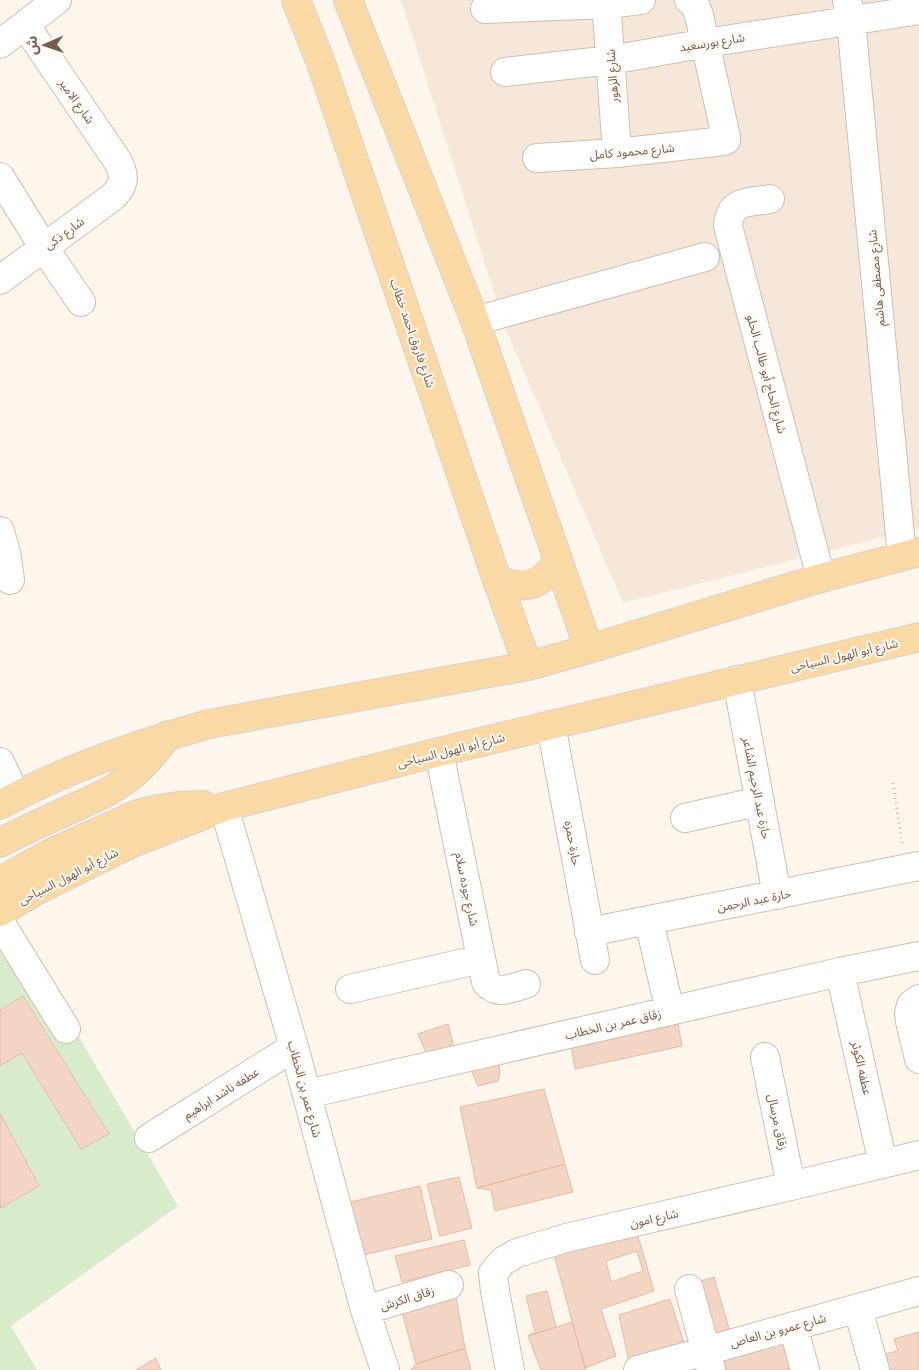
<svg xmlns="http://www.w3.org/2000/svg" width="919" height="1370" font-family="'Golos Text','Noto Sans Arabic',sans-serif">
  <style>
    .residential { fill: #f5e8da }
    .green { fill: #d8ecc9 }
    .building { fill: #f3d5c3; stroke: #e6bba3; fill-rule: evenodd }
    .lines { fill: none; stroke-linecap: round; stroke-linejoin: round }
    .minor-casing { stroke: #d1beb0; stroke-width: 30 }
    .major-casing { stroke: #dad1cd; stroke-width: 30 }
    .path { stroke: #d9b8a5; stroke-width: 3; stroke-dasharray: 1 4; stroke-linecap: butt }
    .minor { stroke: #fff; stroke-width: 28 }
    .major { stroke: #fbd9a5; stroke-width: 28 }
    .labels { text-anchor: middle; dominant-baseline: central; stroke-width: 4; stroke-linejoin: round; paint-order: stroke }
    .street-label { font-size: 12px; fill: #7a5c4d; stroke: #fffaf3 }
  </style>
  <rect width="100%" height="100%" fill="#fdf6ec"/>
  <path class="residential" d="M401 0H919V528L623 603 505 327Z"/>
  <path class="green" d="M14 926 178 1206 11 1326 37 1370H0V934Z"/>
  <path class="building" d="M23 996 109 1134 81 1149 22 1053 0 1066V1010Z
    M676 1013 682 1046 575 1069 569 1034Z
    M448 1024 455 1051 428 1057 418 1034Z
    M496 1053 500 1070 498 1081 478 1086 466 1057Z
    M544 1089 565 1164 477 1188 460 1107Z
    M0 1113 39 1186 1 1208 0 1206Z
    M565 1164 573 1192 495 1211 491 1190 477 1188Z
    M459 1177 472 1228 440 1236 427 1184Z
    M420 1186 432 1239 363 1255 350 1202Z
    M635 1226 654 1291 601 1309 616 1356 585 1368 553 1251ZM637 1251 643 1271 611 1282 606 1261Z
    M464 1240 470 1265 402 1282 395 1256Z
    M714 1277 731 1335 691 1344 676 1289Z
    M547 1291 556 1327 528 1336 535 1332 526 1296Z
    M455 1292 465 1348 416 1364 400 1304Z
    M670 1299 685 1346 629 1362 619 1315Z
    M572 1322 586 1370H541L528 1336Z
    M919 1332V1370H883L879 1355 898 1351 894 1339Z
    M783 1334 793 1370H716L712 1354Z
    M465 1348 471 1370H411L416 1364Z
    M156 1358 161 1370H136Z"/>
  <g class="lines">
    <defs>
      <path id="minor" d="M606 0 617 153
        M847 0 851 21 902 556
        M485 9 607 4 641 0
        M0 44 57 0
        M505 72 611 60 706 43 919 10
        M537 158 617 153 724 141 726 140V137L699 15 695 5 689 0
        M0 177 44 248 81 302
        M770 199C748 203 730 199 728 226L821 578
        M0 280 111 198C125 186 126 176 117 160L25 25
        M475 321 705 257
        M0 531 7 557 10 580
        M737 680 777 895
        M551 725 595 960
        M439 752 486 982C497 996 511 988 526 984
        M0 762 16 796
        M224 807 294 1047 365 1310 385 1370
        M685 818 760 801
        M649 921 670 1011
        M0 922 66 1029
        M589 932 919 866
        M840 972 883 1164
        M350 989 481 959
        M919 999 911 1005 909 1013 910 1022 919 1059
        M765 1057 791 1186
        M307 1094 840 972 919 956
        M149 1138 294 1047
        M689 1289 711 1370
        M858 1309 875 1370
        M365 1310 449 1285
        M793 1326 805 1370
        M510 1370 495 1291 493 1273 503 1261 517 1253 566 1238 791 1186 919 1155
        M638 1370 919 1291"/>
      <path id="major" d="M296 0 321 63 497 580 528 666
        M348 0 475 321 589 649
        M497 580C525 591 542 586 558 560
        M0 805C64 769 138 744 209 724L528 666 589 649 821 578 919 552
        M0 843C26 829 53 817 80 805 93 799 108 793 120 784 140 771 154 754 168 735
        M0 881 53 852 138 814 157 809 179 806 203 805
        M0 912 39 889 130 844 224 807 439 752 919 637"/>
    </defs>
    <use href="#minor" class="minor-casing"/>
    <use href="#major" class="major-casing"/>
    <path class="path" d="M893 783 902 844"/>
    <use href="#minor" class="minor"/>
    <use href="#major" class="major"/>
  </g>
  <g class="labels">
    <g class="street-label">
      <text transform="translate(712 42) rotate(-9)">شارع بورسعيد</text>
      <text transform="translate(612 76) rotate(-94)">شارع الزهور</text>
      <text transform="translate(77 101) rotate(55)">شارع الامير</text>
      <text transform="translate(632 151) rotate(-5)">شارع محمود كامل</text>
      <text transform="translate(64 233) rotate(-36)">شارع ذكى</text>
      <text transform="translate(876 278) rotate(-95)">شارع مصطفى هاشم</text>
      <text transform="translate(413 333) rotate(71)">شارع فاروق احمد خطاب</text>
      <text transform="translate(767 374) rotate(75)">شارع الحاج أبو طالب الحلو</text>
      <text transform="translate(844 655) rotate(-13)">شارع أبو الهول السياحى</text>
      <text transform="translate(451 750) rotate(-14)">شارع أبو الهول السياحى</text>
      <text transform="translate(757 788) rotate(79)">حارة عبد الرحيم الشاعر</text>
      <text transform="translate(573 843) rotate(80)">حارة حمزه</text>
      <text transform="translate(68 876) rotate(-27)">شارع أبو الهول السياحى</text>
      <text transform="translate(467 889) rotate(78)">شارع جوده سلام</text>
      <text transform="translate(754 900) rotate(-11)">حارة عبد الرحمن</text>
      <text transform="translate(613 1024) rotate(-13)">زقاق عمر بن الخطاب</text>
      <text transform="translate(862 1068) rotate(77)">عطفه الكوثر</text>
      <text transform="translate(305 1089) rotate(75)">شارع عمر بن الخطاب</text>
      <text transform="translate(221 1093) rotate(-32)">عطفه ناشد ابراهيم</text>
      <text transform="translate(778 1122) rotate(78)">زقاق مرسال</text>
      <text transform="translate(654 1218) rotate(-13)">شارع امون</text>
      <text transform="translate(407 1298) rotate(-17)">زقاق الكرش</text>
      <text transform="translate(778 1330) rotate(-15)">شارع عمرو بن العاص</text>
    </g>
  </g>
  <g transform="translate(45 45) rotate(268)" stroke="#fffaf3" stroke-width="4" paint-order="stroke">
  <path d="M0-4L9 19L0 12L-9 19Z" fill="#7a5c4d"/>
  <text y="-8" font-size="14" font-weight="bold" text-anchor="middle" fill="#7a5c4d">ش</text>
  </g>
</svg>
